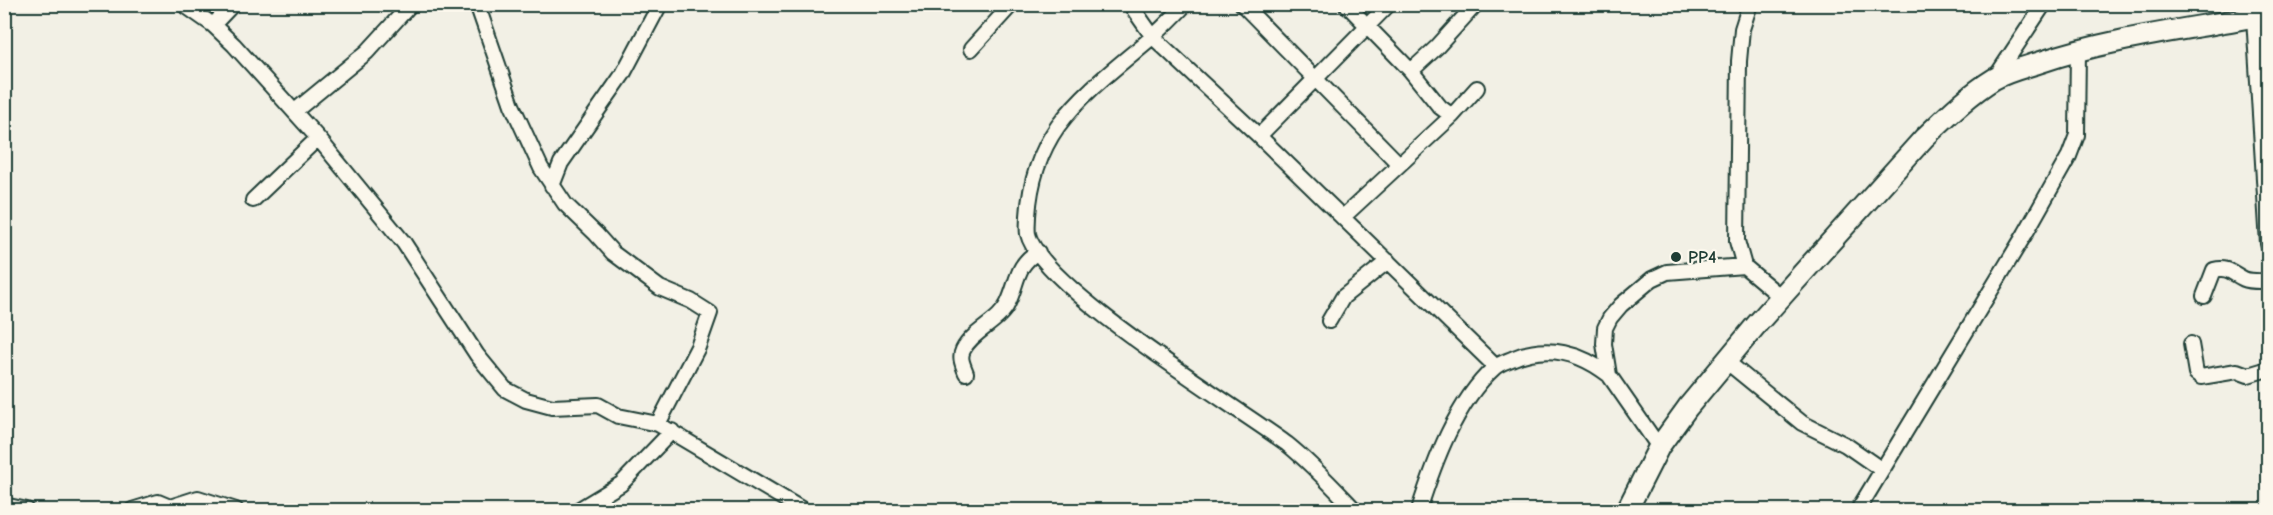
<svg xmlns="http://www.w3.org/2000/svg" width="2273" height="515" font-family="'Comic Neue',sans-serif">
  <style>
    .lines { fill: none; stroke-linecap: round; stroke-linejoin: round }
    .minor-casing { stroke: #1f3d34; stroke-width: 18 }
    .highway-casing { stroke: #1f3d34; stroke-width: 24 }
    .minor { stroke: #fbf7ec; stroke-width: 14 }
    .highway { stroke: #fbf7ec; stroke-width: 20 }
    .poi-dot { fill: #1f3d34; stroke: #fbf7ec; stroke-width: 2 }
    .labels { text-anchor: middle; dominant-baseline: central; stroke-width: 4.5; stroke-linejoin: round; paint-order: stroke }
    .poi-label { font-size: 18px; font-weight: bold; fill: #1f3d34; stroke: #fbf7ec; text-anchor: start }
  </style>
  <rect width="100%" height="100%" fill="#f2f0e5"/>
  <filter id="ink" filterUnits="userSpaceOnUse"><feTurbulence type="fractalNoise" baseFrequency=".0167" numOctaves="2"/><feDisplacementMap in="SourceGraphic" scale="12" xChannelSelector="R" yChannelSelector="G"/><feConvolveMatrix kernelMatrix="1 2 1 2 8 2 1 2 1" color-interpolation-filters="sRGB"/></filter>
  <g filter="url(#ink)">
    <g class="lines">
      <defs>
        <path id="minor" d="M183 4 213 25 234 45 318 138 404 243 477 355 505 389 526 400 552 407 598 405 618 416 658 424 803 510
          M477 4 512 105 541 168 565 204 596 234 613 253 660 288 691 301 710 313 698 347 658 424
          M1130 4 1153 37 1259 136 1495 366
          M1186 4C1174 16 1163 28 1150 39 1118 66 1083 92 1058 126 1039 153 1030 183 1028 216 1028 221 1027 228 1028 234 1041 288 1236 406 1287 444 1312 464 1333 487 1355 510
          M1242 4 1399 164
          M1346 4 1411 71 1440 107 1452 116
          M1750 4 1742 29 1739 61 1737 241 1744 266 1781 297
          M2250 4 2254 17 2268 244
          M213 25 233 4
          M971 49 1012 4
          M1411 71 1437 47 1476 4
          M1995 78 2044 4
          M295 111 367 52 411 4
          M1259 136 1389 4
          M552 186 561 163 623 74 660 4
          M253 200 318 138
          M1343 217 1452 116 1477 88
          M2204 296 2214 270C2228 266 2233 274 2244 279 2251 282 2261 281 2268 281
          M1329 321 1343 297 1388 261
          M2191 344 2196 373 2201 377 2237 371 2248 375 2268 369
          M1726 361 1802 423 1846 445 1882 470
          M966 373C963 365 959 358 963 350 972 331 1000 322 1008 303 1018 282 1016 264 1038 252
          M1609 375 1604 344 1605 328 1610 318 1621 305 1652 279 1667 272 1744 266
          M4 505 27 510
          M132 510 158 502 170 507 198 498 236 510
          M578 510 621 484 672 431
          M1419 510C1434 463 1456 402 1494 368 1499 363 1508 361 1514 358 1548 344 1581 353 1609 375L1659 447
          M1858 510 2025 234 2069 156 2077 135 2078 51"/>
        <path id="highway" d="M1627 510 1659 447 1688 407 1757 324 1924 138C1946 117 1968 95 1994 79 2008 71 2026 67 2041 62 2114 37 2193 29 2268 14"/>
      </defs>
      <use href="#minor" class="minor-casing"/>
      <use href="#highway" class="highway-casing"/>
      <use href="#minor" class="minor"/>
      <use href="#highway" class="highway"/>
    </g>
  </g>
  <circle class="poi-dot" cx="1676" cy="257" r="6"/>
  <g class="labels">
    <g class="poi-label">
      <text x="1688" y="257">PP4</text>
    </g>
  </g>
  <rect width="2273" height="515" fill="none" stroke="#fbf7ec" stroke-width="24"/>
  <rect x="12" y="12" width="2249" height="491" fill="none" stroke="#1f3d34" stroke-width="2" filter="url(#ink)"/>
</svg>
